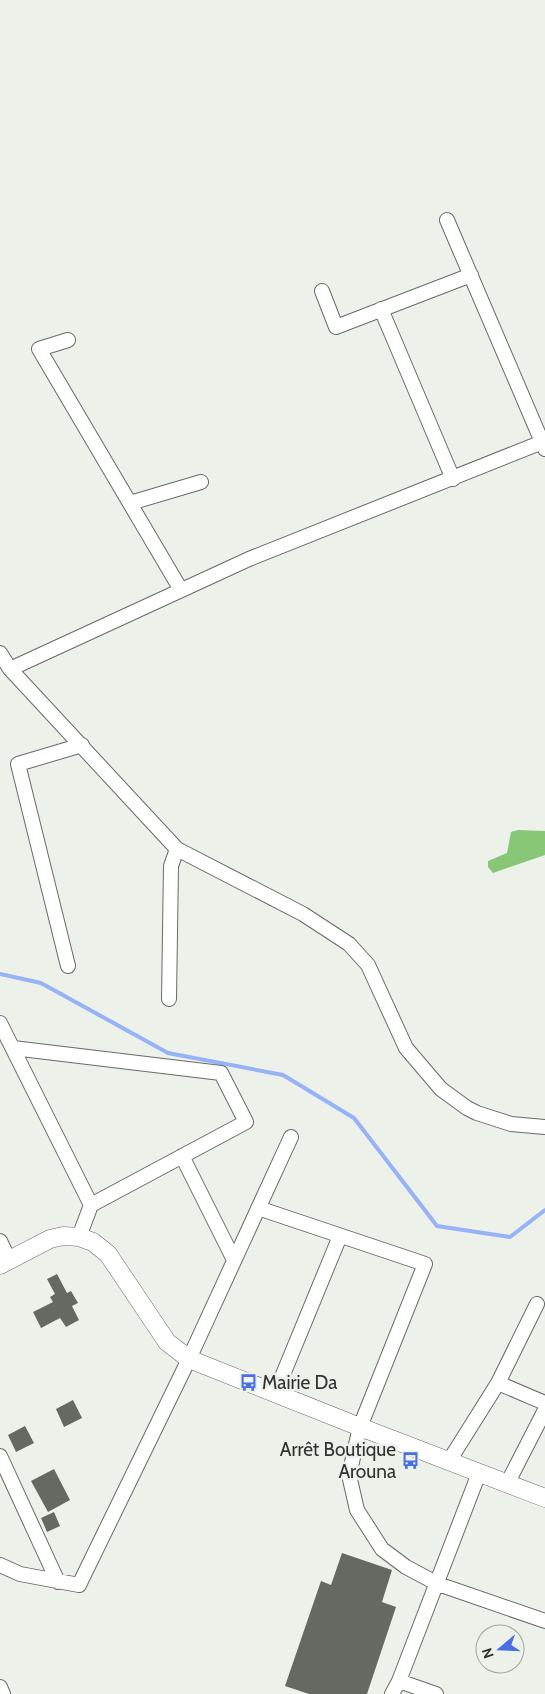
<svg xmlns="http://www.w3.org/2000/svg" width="545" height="1694" font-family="Cabin,sans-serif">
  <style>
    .forest { fill: #87c776 }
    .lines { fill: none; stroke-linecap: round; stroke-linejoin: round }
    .stream { stroke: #97b2f7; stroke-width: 4 }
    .building { fill: #646a62 }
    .minor-casing { stroke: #666c65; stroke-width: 16 }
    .tertiary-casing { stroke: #666c65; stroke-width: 19 }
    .minor { stroke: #fff; stroke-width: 14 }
    .tertiary { stroke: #fff; stroke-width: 18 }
    .labels { text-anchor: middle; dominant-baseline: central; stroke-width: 5; stroke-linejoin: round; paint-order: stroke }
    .poi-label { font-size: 19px; fill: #30332f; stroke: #ecf2ea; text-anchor: start }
  </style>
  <rect width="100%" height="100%" fill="#ecf2ea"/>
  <path class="forest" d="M518 830 545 831V855L493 873 488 867V861L507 853 511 832Z"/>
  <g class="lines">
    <path class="stream" d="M0 974 41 983 168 1053 283 1075 354 1118 437 1226 510 1237 545 1210"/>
  </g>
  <path class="building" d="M57 1274 67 1293 71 1291 78 1303 72 1306 79 1320 66 1327 60 1318 41 1328 33 1312 53 1302 50 1297 55 1294 47 1279Z
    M73 1400 82 1418 64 1427 56 1409Z
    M25 1426 34 1443 16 1452 8 1435Z
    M54 1469 70 1500 48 1512 31 1481Z
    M54 1512 60 1526 47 1532 41 1518Z
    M342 1553 392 1570 382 1602 396 1607 367 1694H309L285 1686 321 1581 331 1585Z"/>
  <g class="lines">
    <defs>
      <path id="minor" d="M447 220 545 449
        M322 291 336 327 471 275
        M381 309 453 479
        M68 340 39 349 181 590
        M130 503 201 482
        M0 653 10 669 177 849 303 914 349 944 368 965 406 1048 441 1089 467 1108 477 1113 511 1124 545 1127
        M10 669 249 559 545 441
        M68 966 18 764 82 745
        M169 999 171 866 177 849
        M0 1023 91 1205
        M13 1048 221 1073 246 1122 91 1205 79 1237
        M182 1156 234 1260
        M258 1208 425 1264 360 1427 349 1475 357 1510 382 1549 406 1567 438 1584 545 1621
        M0 1241 9 1260
        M498 1383 545 1403
        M275 1394 340 1236
        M0 1456 58 1582
        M449 1461 498 1383 537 1304
        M507 1484 545 1410
        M0 1565 20 1574 79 1585 189 1359 291 1137
        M399 1681 436 1694
        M0 1687 3 1694
        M392 1694 399 1681 479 1473"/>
      <path id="tertiary" d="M0 1265 50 1239 63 1236 79 1237 93 1242 108 1254 167 1342 189 1359 360 1427 545 1498"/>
    </defs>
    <use href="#minor" class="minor-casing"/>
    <use href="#tertiary" class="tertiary-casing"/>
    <use href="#minor" class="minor"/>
    <use href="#tertiary" class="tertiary"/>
  </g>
  <defs>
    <symbol id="bus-bare" viewBox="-9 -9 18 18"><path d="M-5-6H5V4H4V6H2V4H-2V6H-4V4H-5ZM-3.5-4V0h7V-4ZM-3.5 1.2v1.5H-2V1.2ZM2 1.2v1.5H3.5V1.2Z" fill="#4a6fe2" stroke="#ecf2ea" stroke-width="2.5" paint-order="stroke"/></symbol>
  </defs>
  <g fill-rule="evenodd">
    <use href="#bus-bare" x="236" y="1370" width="25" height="25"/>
    <use href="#bus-bare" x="398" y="1448" width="25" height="25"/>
  </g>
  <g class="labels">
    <g class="poi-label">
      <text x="262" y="1382">Mairie Da</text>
      <text x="396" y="1449" text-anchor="end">Arrêt Boutique<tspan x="396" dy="22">Arouna</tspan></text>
    </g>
  </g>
  <g transform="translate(500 1649) rotate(251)"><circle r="24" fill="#ecf2ea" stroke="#a1a69f"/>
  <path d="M0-4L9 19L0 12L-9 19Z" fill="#4a6fe2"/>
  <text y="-8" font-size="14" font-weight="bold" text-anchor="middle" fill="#30332f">N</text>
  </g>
</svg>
